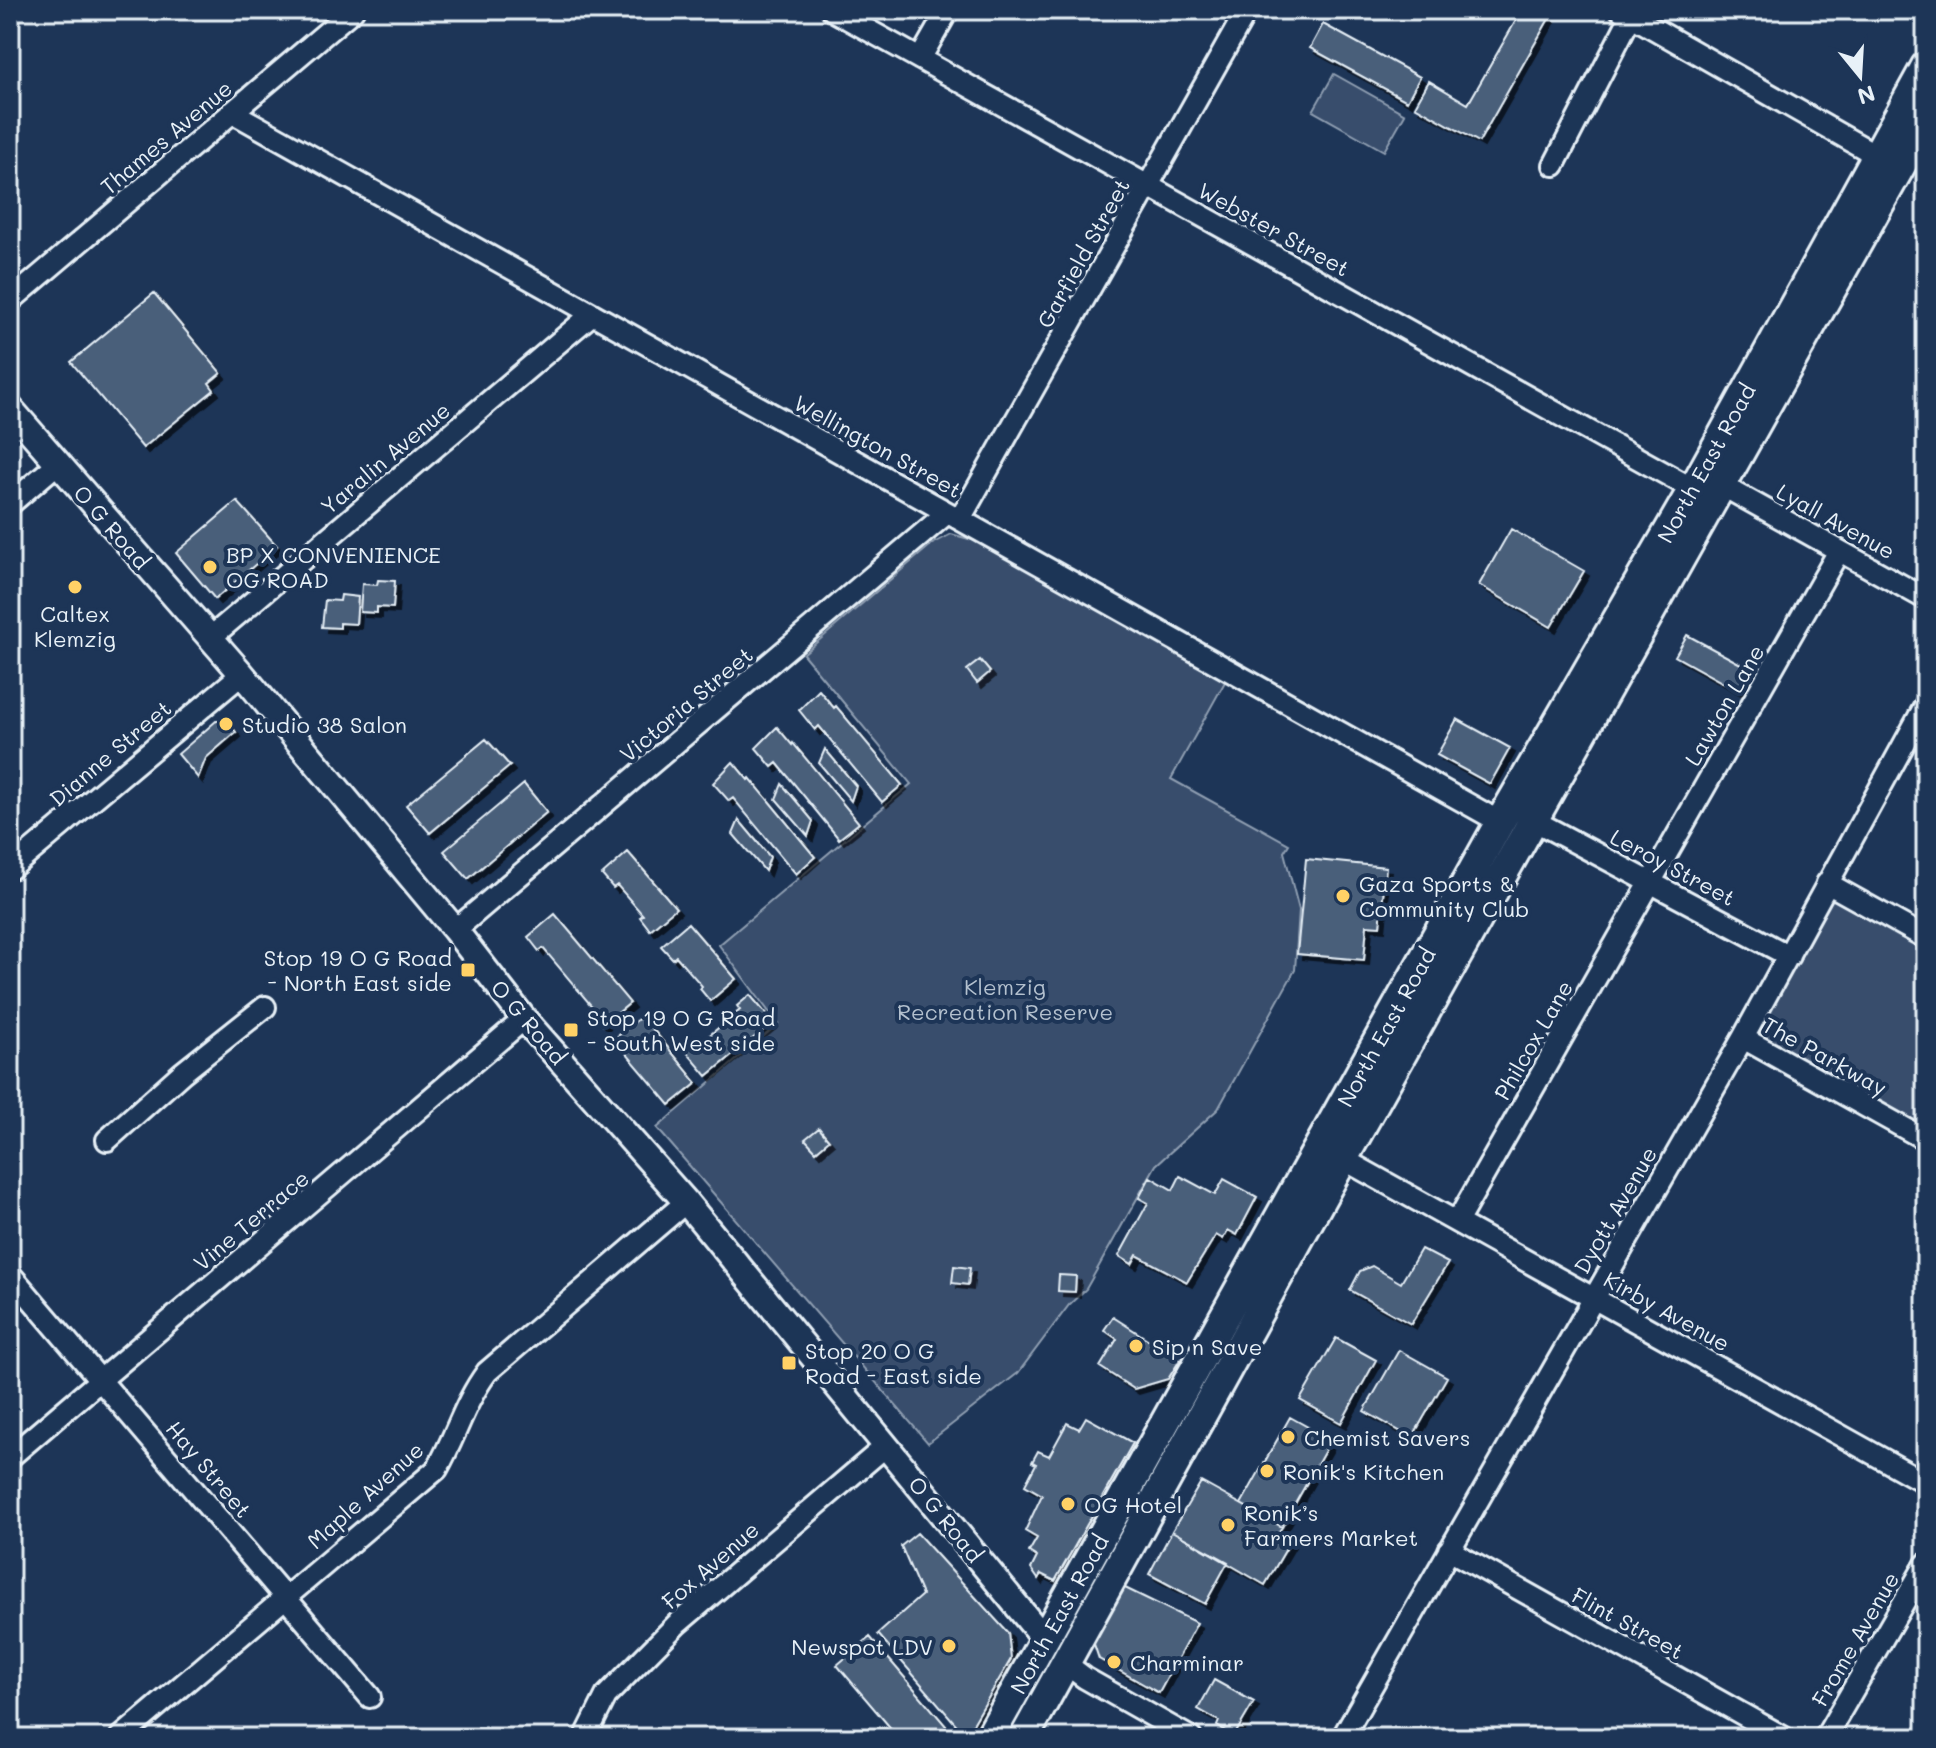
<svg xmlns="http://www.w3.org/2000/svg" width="1936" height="1748" font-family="Mali,sans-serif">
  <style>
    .green { fill: #374d6c; stroke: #909fb2; stroke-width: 2 }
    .building { fill: #495e7a; stroke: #e8f1f8; stroke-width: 2; filter: url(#shadow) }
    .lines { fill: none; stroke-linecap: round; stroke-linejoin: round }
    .minor-casing { stroke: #e8f1f8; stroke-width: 26 }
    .major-casing { stroke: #e8f1f8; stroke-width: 30 }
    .highway-casing { stroke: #e8f1f8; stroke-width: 34 }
    .minor { stroke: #1d3557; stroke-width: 20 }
    .major { stroke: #1d3557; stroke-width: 24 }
    .highway { stroke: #1d3557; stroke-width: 28 }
    .poi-dot { fill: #ffd166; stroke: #1d3557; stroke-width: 3 }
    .labels { text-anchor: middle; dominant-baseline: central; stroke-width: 8; stroke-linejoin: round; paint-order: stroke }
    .street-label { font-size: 22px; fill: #e8f1f8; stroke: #1d3557 }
    .poi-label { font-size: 22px; fill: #e8f1f8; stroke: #1d3557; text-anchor: start }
    .park-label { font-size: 22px; fill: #b3c0ce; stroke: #1d3557 }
  </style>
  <defs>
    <filter id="shadow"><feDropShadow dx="5" dy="5" stdDeviation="0" flood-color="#0009"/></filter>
  </defs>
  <rect width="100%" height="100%" fill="#1d3557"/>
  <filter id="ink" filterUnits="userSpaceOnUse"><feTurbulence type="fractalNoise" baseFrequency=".0125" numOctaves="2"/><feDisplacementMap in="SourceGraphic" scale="16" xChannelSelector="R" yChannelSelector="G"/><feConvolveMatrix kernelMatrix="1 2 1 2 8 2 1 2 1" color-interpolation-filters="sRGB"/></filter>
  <g filter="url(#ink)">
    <path class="green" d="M1334 74 1405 114 1384 151 1313 111Z
      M951 534 976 541 1226 680 1171 779 1289 844 1284 852 1299 910 1295 970 1218 1109 1156 1165 1086 1289 1069 1305 1018 1373 928 1443 657 1128 778 1024 719 945 911 784 803 654 932 544Z
      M1829 884 1926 939V1140L1743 1038Z"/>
    <path class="building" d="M1522 10H1537L1550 17 1479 142 1415 106 1429 81 1468 104Z
      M1323 24 1420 77 1407 101 1310 48Z
      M154 293 221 373 209 383 214 390 143 448 71 362Z
      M237 501 277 546 215 599 176 553Z
      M1511 529 1584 571 1551 627 1479 585Z
      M378 580 395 581 393 608 377 607V613L360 612 362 584 377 585Z
      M341 595 358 597 356 624 340 623V628L322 627 325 600 340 601Z
      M1687 635 1750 669 1738 691 1675 656Z
      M980 660 990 672 977 683 967 670Z
      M819 690 834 708 836 706 902 785 882 802 819 726 815 730 799 710Z
      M1457 719 1510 748 1490 784 1437 755Z
      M216 721 228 722 236 732 206 758 198 778 178 754Z
      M777 727 792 745 793 743 859 823 839 839 777 763 772 767 756 748Z
      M486 739 510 766 430 833 406 805Z
      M825 749 856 786 851 801 819 763Z
      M733 762 748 780 750 778 815 857 796 874 733 798 729 801 713 783Z
      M524 784 547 812 468 879 444 851Z
      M782 784 813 821 808 836 776 799Z
      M739 820 770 857 765 871 733 834Z
      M628 852 676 908 650 930 640 917 643 915 617 885 613 888 602 875Z
      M1306 859 1386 867 1380 926 1367 925 1364 960 1297 954Z
      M555 914 630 1003 603 1025 592 1012 595 1010 543 948 539 951 528 937Z
      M688 923 736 979 710 1001 700 989 702 986 676 956 673 959 661 946Z
      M750 995 773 1022 707 1076 685 1050 698 1040 700 1043 740 1010 737 1006Z
      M642 1016 697 1083 670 1105 614 1039Z
      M819 1128 829 1140 816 1151 805 1139Z
      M1180 1176 1215 1195 1224 1179 1257 1197 1237 1235 1228 1230 1223 1239 1216 1235 1187 1282 1137 1255 1132 1264 1119 1256 1148 1203 1139 1198 1150 1177 1173 1190Z
      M1421 1249 1448 1263 1411 1324 1350 1290 1360 1271 1372 1266 1401 1283Z
      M954 1266 970 1268 968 1285 952 1283Z
      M1059 1275 1076 1276 1075 1292 1058 1291Z
      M1113 1317 1180 1360 1168 1379 1134 1389 1100 1367 1117 1339 1104 1330Z
      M1336 1338 1376 1360 1341 1423 1300 1400Z
      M1399 1350 1447 1377 1412 1438 1364 1411Z
      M1086 1417 1133 1443 1055 1581 1041 1574 1038 1579 1031 1569 1037 1557 1029 1552 1037 1538 1025 1531 1042 1495 1025 1485 1036 1464 1032 1462 1038 1451 1049 1456 1067 1423 1079 1429Z
      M1290 1417 1331 1440 1282 1527 1241 1504Z
      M1201 1482 1282 1527 1277 1534 1290 1542 1265 1585 1172 1531Z
      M1172 1531 1228 1562 1205 1604 1149 1574Z
      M917 1533 1008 1633 1011 1659 966 1736 878 1634 922 1595 901 1546Z
      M1123 1587 1197 1623 1159 1693 1099 1659 1093 1641Z
      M870 1637 952 1733 945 1738H899L837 1665Z
      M1214 1680 1254 1702 1234 1736 1217 1726 1219 1721 1198 1709Z"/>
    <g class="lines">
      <defs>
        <path id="minor" d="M832 10 1693 489
          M1621 10 1876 155
          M920 59 948 10
          M232 112 1500 822
          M1554 165 1631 16
          M10 301 353 10
          M1723 486 1926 599
          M10 504 57 464
          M960 519 1247 10
          M210 638 591 315
          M1535 821 1789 956
          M10 869 242 674
          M1827 883 1926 938
          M455 930 947 513
          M1743 1038 1926 1140
          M107 1140 182 1073 265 1007
          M1343 1159 1926 1483
          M1457 1222 1839 551
          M10 1274 370 1697
          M10 1457 524 1019
          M1449 1550 1785 1738
          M1065 1663 1085 1678 1191 1738
          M120 1738 437 1469C456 1436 464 1403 487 1372L686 1202
          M585 1738 606 1696 677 1624 887 1445
          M1342 1738 1743 1038 1926 704
          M1825 1738 1926 1564"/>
        <path id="major" d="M10 408 242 674 455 930 524 1019 686 1202 1045 1640"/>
        <path id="highway" d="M989 1738 1500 822 1693 489 1926 66
          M1024 1738 1343 1159 1926 121"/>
      </defs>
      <use href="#minor" class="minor-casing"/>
      <use href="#major" class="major-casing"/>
      <use href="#highway" class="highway-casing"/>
      <use href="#minor" class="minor"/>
      <use href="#major" class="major"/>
      <use href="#highway" class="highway"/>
    </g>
  </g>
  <g class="poi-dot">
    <circle cx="210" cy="567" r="8"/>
    <circle cx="75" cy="587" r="8"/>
    <circle cx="226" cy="724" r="8"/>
    <circle cx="1343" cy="896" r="8"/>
    <rect x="460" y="962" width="16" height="16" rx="4"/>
    <rect x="563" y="1022" width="16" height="16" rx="4"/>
    <circle cx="1136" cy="1346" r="8"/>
    <rect x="781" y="1355" width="16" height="16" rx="4"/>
    <circle cx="1288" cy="1437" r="8"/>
    <circle cx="1267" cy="1471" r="8"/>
    <circle cx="1068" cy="1504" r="8"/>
    <circle cx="1228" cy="1525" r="8"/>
    <circle cx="949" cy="1646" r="8"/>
    <circle cx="1114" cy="1662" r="8"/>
  </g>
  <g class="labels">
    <g class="street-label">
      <text transform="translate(166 137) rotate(-40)">Thames Avenue</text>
      <text transform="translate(1274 229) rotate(29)">Webster Street</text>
      <text transform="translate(1083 253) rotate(-61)">Garfield Street</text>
      <text transform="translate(878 446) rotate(29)">Wellington Street</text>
      <text transform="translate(385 458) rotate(-40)">Yaralin Avenue</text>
      <text transform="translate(1706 463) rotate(-61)">North East Road</text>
      <text transform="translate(1836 521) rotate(29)">Lyall Avenue</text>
      <text transform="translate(112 527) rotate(49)">O G Road</text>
      <text transform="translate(686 704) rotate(-40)">Victoria Street</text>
      <text transform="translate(1724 705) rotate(-60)">Lawton Lane</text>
      <text transform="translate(110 753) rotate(-40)">Dianne Street</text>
      <text transform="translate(1673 867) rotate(28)">Leroy Street</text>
      <text transform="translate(529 1022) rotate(50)">O G Road</text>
      <text transform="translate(1386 1027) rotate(-61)">North East Road</text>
      <text transform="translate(1533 1040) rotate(-60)">Philcox Lane</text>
      <text transform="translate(1825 1056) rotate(29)">The Parkway</text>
      <text transform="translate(1615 1210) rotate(-60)">Dyott Avenue</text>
      <text transform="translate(251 1220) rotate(-40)">Vine Terrace</text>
      <text transform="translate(1667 1311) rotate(29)">Kirby Avenue</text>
      <text transform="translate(209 1469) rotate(50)">Hay Street</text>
      <text transform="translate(365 1495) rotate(-42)">Maple Avenue</text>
      <text transform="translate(946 1519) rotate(51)">O G Road</text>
      <text transform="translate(710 1565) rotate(-41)">Fox Avenue</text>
      <text transform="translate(1059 1614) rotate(-61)">North East Road</text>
      <text transform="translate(1628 1623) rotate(29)">Flint Street</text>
      <text transform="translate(1855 1639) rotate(-60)">Frome Avenue</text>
    </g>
    <g class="poi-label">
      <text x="226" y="554">BP X CONVENIENCE<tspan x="226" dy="25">OG ROAD</tspan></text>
      <text x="75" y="613" text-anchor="middle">Caltex<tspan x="75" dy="25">Klemzig</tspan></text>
      <text x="242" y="724">Studio 38 Salon</text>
      <text x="1359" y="883">Gaza Sports &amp;<tspan x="1359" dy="25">Community Club</tspan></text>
      <text x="452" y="957" text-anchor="end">Stop 19 O G Road<tspan x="452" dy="25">- North East side</tspan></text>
      <text x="587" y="1017">Stop 19 O G Road<tspan x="587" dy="25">- South West side</tspan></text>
      <text x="1152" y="1346">Sip n Save</text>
      <text x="805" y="1350">Stop 20 O G<tspan x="805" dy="25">Road - East side</tspan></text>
      <text x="1304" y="1437">Chemist Savers</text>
      <text x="1283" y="1471">Ronik's Kitchen</text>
      <text x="1084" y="1504">OG Hotel</text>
      <text x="1244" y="1512">Ronik’s<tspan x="1244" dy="25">Farmers Market</tspan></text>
      <text x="933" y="1646" text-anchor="end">Newspot LDV</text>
      <text x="1130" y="1662">Charminar</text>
    </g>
    <g class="park-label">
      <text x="1005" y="986">Klemzig<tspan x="1005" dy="25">Recreation Reserve</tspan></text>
    </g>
  </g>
  <rect width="1936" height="1748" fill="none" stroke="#1d3557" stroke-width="40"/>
  <rect x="20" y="20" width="1896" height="1708" fill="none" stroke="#e8f1f8" stroke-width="3" filter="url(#ink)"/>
  <g transform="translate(1860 76) rotate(162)" stroke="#1d3557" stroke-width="6" paint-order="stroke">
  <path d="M0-6L14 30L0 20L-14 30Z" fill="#e8f1f8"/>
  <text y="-12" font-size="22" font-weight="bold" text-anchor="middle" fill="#e8f1f8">N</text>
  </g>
</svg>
